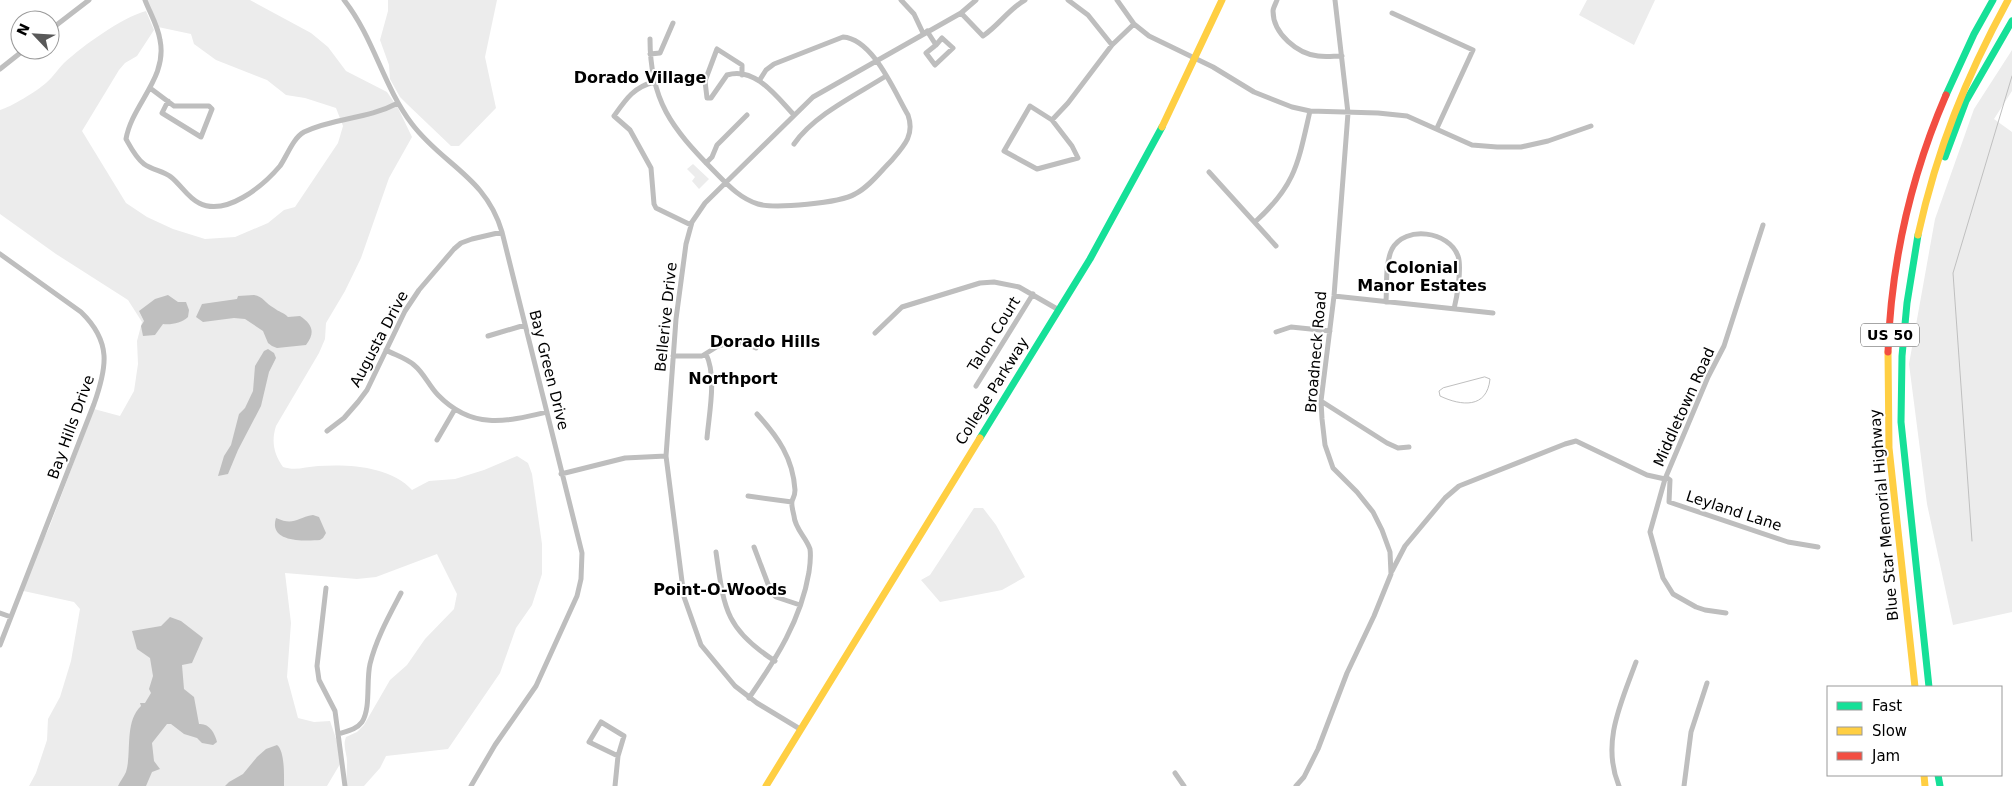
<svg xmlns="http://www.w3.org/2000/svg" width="2012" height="786" font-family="'DejaVu Sans',sans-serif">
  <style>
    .green { fill: #ececec }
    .water { fill: #bfbfbf }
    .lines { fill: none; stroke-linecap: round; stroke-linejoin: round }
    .stream { stroke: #bfbfbf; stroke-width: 1 }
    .street { stroke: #bebebe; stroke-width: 5 }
    .fast { stroke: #16e098; stroke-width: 7 }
    .slow { stroke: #ffcf43; stroke-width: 7 }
    .jam { stroke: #f24e42; stroke-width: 7 }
    .labels { text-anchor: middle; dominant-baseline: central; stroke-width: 4; stroke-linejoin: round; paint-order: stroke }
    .shield { fill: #fff; stroke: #4c4c4c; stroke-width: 1 }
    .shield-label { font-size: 14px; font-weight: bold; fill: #000 }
    .street-label { font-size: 15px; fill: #000; stroke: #fff }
    .neighbourhood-label { font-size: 16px; font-weight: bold; fill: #000; stroke: #fff }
  </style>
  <rect width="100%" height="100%" fill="#fff"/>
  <path class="green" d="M147 0H250L311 33 328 47 346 71 387 92 398 108 412 137 389 178 361 258 345 291 326 323 325 339 319 353 276 426C271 442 274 454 283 467 295 471 305 467 318 466 348 464 391 466 412 490L429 481 455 479 484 470 517 456 528 463 532 474 542 544V574L532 605 516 628 500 673 448 749 386 756 380 768 364 786H347C346 778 347 773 347 765 348 755 342 747 346 737L357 732 364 725 390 680 407 665 425 639 454 609 457 594 437 554 376 577 357 579 285 573 291 623 287 677 298 718 314 722 330 721 343 759 327 786H29L36 773 47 740 48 719 60 697 71 661 80 609 74 602 19 590 49 528 94 409 120 416 134 391 138 364 137 341 142 322 128 300 56 254 0 214V110C11 107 37 91 46 83 53 77 58 69 64 63 84 45 121 18 146 11L154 30 137 56 125 63 119 70 82 131 126 203 147 217 173 229 205 239 235 237 268 223 284 210 295 207 338 143 343 126 336 108 305 98 286 95 267 80 216 60 194 44 191 34 158 27Z
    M388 0H497L485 57 496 108 459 146H451L407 104 400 97 390 79 389 65 380 40 388 11Z
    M1587 0H1655L1634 45 1579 15Z
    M2012 50V91L1994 119 2012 132V612L1953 625 1927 504 1909 364 1935 219 1974 109Z
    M693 164 709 179 699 189 692 181 695 177 687 169Z
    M974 508H983L996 525 1025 577 1002 590 940 602 921 580 930 575Z"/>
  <path class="water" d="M168 295 178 302H186L189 310 188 317C182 323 171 325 163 324L155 335 143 336 141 326 144 321 139 311 155 299Z
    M254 295C263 296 266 304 274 308 279 312 283 312 288 317L300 316C312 324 316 332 306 345L277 348 272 346 268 343 263 331 245 319 234 318 203 322 196 317 202 304 237 299 238 296Z
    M268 349 274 353 276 358 269 372 261 406 238 450 228 474 218 476 224 456 231 445 239 414 245 408 253 391 255 366 264 351Z
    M313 515 319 517 326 533 323 538 320 540C305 541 268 543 276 518 294 526 296 518 313 515Z
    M170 617 181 621 203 638 192 663 182 665 184 689 194 697 199 724C209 723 215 733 217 742L213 745 202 743 197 738 184 734 171 724H167L152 743 154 761 160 769 152 772 146 786H118C120 781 124 777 126 772 132 753 124 722 141 706L140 703H145L151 693 149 689 153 676 150 658 137 649 132 631 161 626Z
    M277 745C285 751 284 776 284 786H225L229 782 243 774 257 757 266 749Z"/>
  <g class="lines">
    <path class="stream" d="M1485 377 1490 379C1487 409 1461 406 1440 396L1439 391 1443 388Z
      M1972 541 1953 273 2012 76"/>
    <path class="street" d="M145 0C150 13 158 26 160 40 168 78 132 104 126 139 131 148 136 158 144 164 152 170 164 171 171 177 181 185 188 198 199 203 226 217 263 186 280 166 287 156 293 138 304 132 335 117 366 120 398 103
      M344 0C374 38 383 86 412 124 443 165 486 177 502 232L582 553 581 579 577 596 536 686 495 745 471 786
      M901 0 914 14 923 33
      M1068 0 1088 15 1112 45
      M1117 0 1134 24 1149 36 1213 67 1254 92 1292 107 1310 111 1378 113 1407 116 1472 145 1497 147H1521L1548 141 1591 126
      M1277 0C1276 3 1273 8 1273 11 1273 34 1298 54 1318 56 1326 57 1334 56 1342 56
      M961 13 983 36C999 25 1009 9 1025 0
      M1392 13 1473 50 1437 128
      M50 30 89 0
      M927 31 936 45 926 53 935 65 953 48 942 38 936 45
      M650 39C650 101 672 128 713 170 727 184 739 198 758 204 775 209 840 203 855 194 869 187 880 172 891 161 904 146 915 135 908 115 894 91 873 39 843 37L774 64 766 70 759 81
      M650 54 660 53 673 23
      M0 69 24 50
      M742 75V65L717 49 705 81 707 98H711L727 75C755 66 777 97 794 115
      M654 82C634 87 626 99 614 116L630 130 651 168 654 204 656 208 691 225
      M150 88 174 106H209L212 109 201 137 162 113 168 101
      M1030 106 1052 120 1072 146 1078 158 1037 169 1004 151Z
      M1052 120 1068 103 1112 45 1134 24
      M794 144C814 115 856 95 886 76
      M706 163 712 157 717 145 747 115
      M1209 172 1276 246
      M1255 222C1296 185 1298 163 1310 111
      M0 254 81 312C112 342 107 367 94 404L0 645
      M1334 296 1493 313
      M1386 302C1387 286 1385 263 1392 249 1405 225 1449 231 1458 256 1462 267 1457 297 1454 309
      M1276 332 1291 327 1330 331
      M875 333 902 307 980 283 994 282 1019 287 1059 310
      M488 336 525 325
      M386 350C395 355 406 358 414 365 424 373 429 386 438 395 472 430 505 422 547 412
      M706 354C717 376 709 414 707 438
      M673 356H702L718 346 733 342 744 343 756 348
      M976 386 1033 294
      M1321 401 1387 443 1398 448 1409 447
      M327 431 344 418 358 402 367 390 405 311 419 290 454 249 461 243 472 239 502 232
      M437 440 455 409
      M561 474 625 458 666 456
      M1666 477 1670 480 1669 502 1788 542 1818 547
      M748 496 792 502
      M754 547 771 592 776 597 800 605
      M716 552C724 608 725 629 775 661
      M1392 571 1405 546 1445 498 1459 486 1565 444 1576 441 1647 475 1665 479
      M326 588 317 666 319 680 335 711 345 786
      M0 613 11 617
      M1726 613 1705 610 1696 607 1673 594 1663 578 1650 532 1665 479 1708 377 1724 346 1763 225
      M749 698C776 659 801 620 809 572 810 565 811 556 810 549 806 537 795 529 794 516 793 511 791 505 792 501 794 496 795 495 795 490 793 458 778 437 757 414
      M800 729 757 703 735 686 701 645 684 597 666 456 676 319 686 244 692 222 705 203 813 97 961 13 976 0
      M338 734C347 731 356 730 362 722 371 708 366 681 370 664 376 639 389 616 401 593
      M1175 773 1184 786
      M615 786 618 756 624 736 601 722 589 742 618 756
      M1296 786 1304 777 1318 749 1347 673 1374 616 1391 574 1390 552 1382 530 1373 512 1357 492 1333 468 1325 445 1322 419 1321 401 1334 296 1348 113 1335 0
      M1619 786C1601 743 1621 703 1636 662
      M1684 786 1691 732 1707 683"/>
    <path class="fast" d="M1946 95 1974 34 1993 0
      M1945 157 1966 101 2012 21
      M1918 235 1907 303 1902 356 1901 422 1929 687
      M980 438 1090 259 1162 127
      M1938 775 1940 786"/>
    <path class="slow" d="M1162 127 1222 0
      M1918 235C1937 149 1966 77 2008 0
      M1888 352 1889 448 1915 687
      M1924 775 1925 786
      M766 786 980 438"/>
    <path class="jam" d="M1888 352C1891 264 1911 176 1946 95"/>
  </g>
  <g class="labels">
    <rect class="shield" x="1861" y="323.5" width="58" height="23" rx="4"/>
    <g class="shield-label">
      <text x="1890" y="335">US 50</text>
    </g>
    <g class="street-label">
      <text transform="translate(666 317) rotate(-84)">Bellerive Drive</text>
      <text transform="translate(994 334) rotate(-58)">Talon Court</text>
      <text transform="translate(379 339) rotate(-62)">Augusta Drive</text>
      <text transform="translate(1316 352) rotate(-85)">Broadneck Road</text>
      <text transform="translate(549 370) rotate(76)">Bay Green Drive</text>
      <text transform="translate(992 391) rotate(-58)">College Parkway</text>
      <text transform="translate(1684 407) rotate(-66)">Middletown Road</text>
      <text transform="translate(71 427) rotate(-70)">Bay Hills Drive</text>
      <text transform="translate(1734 511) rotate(18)">Leyland Lane</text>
      <text transform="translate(1884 515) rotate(-95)">Blue Star Memorial Highway</text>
    </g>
    <g class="neighbourhood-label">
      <text x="640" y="77">Dorado Village</text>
      <text x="1422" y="267">Colonial<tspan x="1422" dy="18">Manor Estates</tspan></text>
      <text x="765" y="341">Dorado Hills</text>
      <text x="733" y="378">Northport</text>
      <text x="720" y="589">Point-O-Woods</text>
    </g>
  </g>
  <rect x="1827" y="686" width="175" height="90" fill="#ffffff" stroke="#999999"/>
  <rect x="1837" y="702" width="25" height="8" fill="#16e098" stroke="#999999"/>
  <text x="1872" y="711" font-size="15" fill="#000000">Fast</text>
  <rect x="1837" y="727" width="25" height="8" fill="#ffcf43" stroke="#999999"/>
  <text x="1872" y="736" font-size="15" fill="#000000">Slow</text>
  <rect x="1837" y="752" width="25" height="8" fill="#f24e42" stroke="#999999"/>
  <text x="1872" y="761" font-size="15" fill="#000000">Jam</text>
  <g transform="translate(35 35) rotate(295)"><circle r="24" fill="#ffffff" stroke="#999999"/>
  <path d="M0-4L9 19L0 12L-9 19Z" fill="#595959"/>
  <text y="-8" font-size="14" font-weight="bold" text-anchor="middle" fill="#000000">N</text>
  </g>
</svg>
